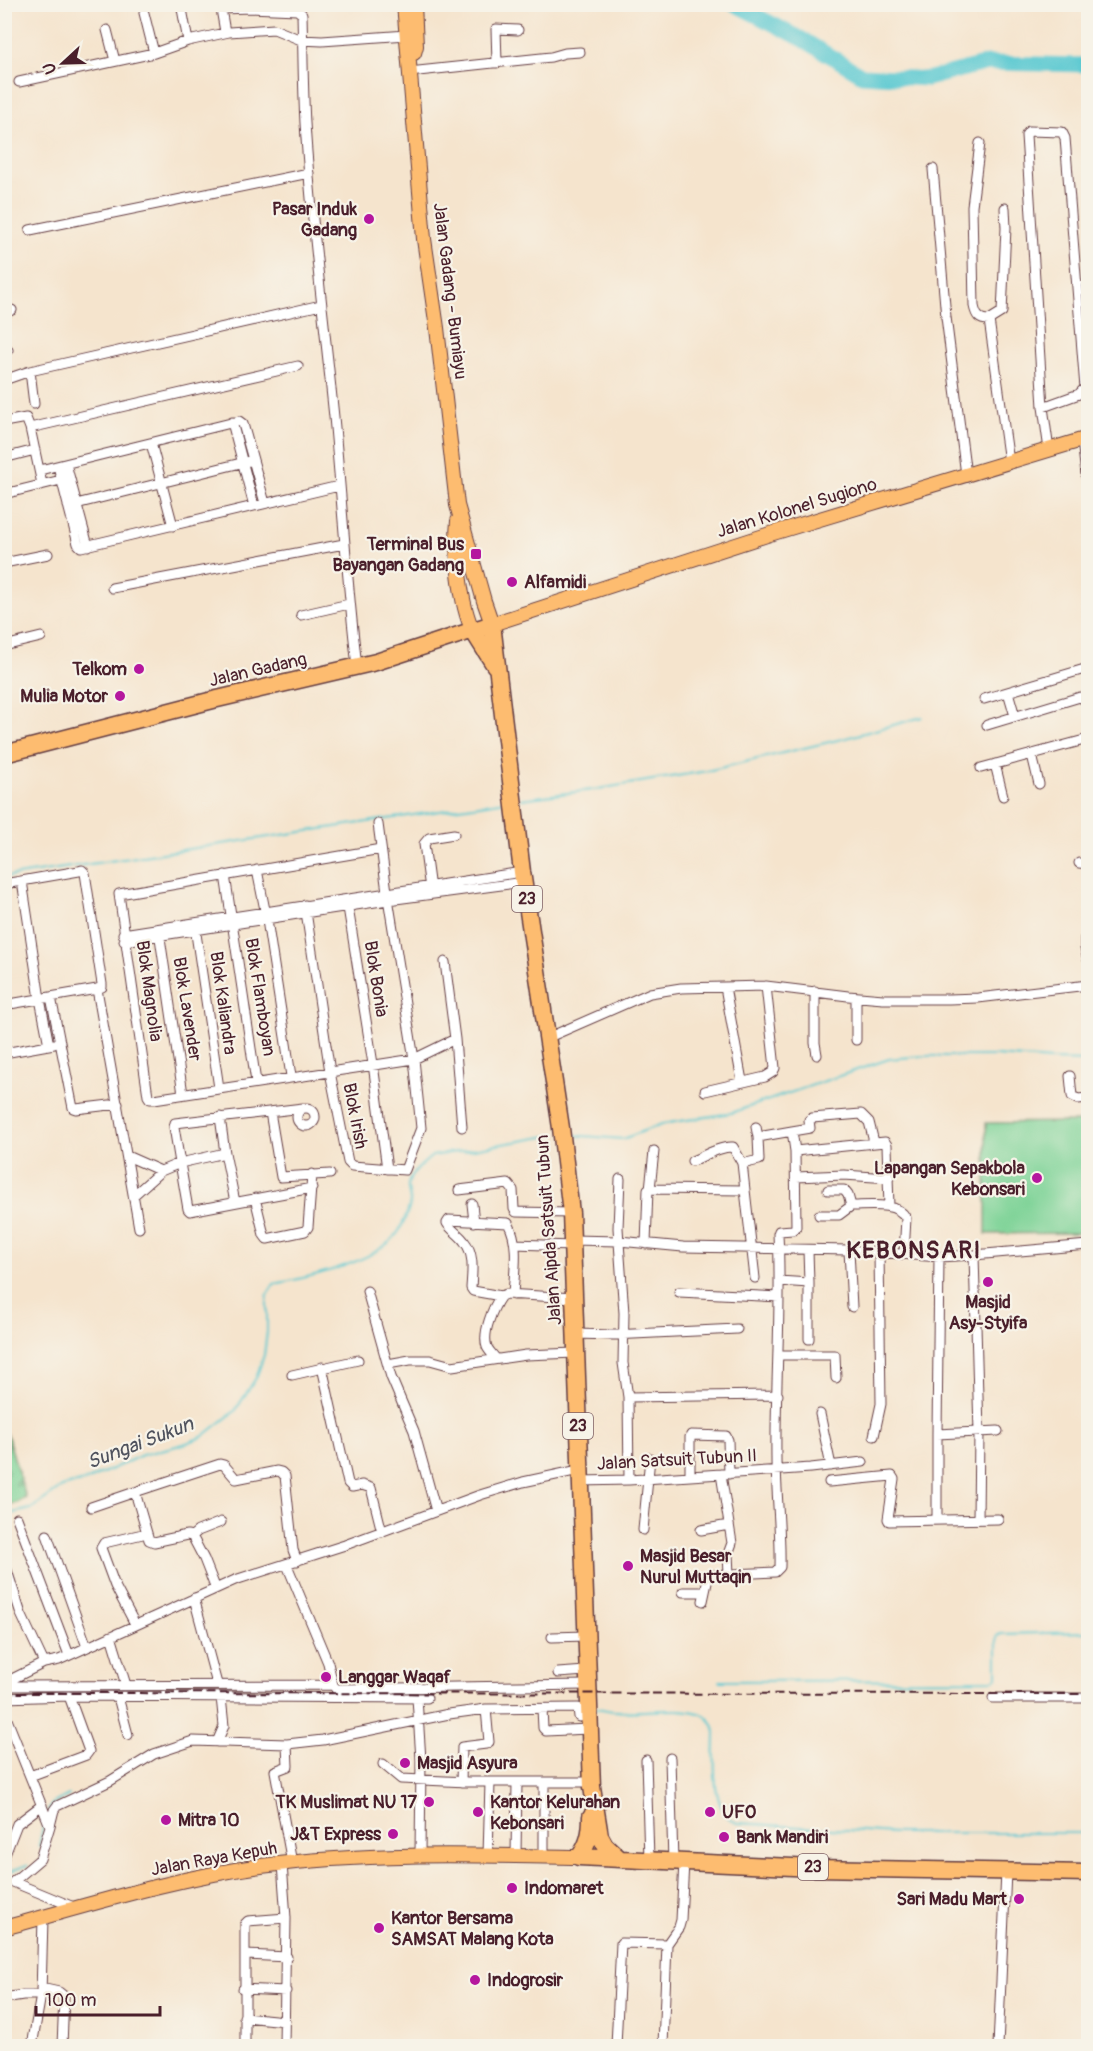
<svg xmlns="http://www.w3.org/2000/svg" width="1093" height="2051" font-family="Pangolin,sans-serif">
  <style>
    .cemetery { fill: url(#cemetery-stones); stroke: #647961; stroke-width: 1.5 }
    .garden { fill: #7ed397; stroke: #647961; stroke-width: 1.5 }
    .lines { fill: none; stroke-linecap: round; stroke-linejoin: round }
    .stream { stroke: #5cc9d1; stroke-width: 2 }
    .river { stroke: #5cc9d1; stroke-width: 15 }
    .street-casing { stroke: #643d43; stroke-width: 11 }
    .primary-casing { stroke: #643d43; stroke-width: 16 }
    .highway-casing { stroke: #643d43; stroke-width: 19 }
    .street { stroke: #fff; stroke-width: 9 }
    .primary { stroke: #fdbc70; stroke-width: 14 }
    .highway { stroke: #fdbc70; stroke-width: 16 }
    .rail { stroke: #4a1f2b; stroke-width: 2; stroke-dasharray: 9 4.5; stroke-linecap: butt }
    .poi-dot { fill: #b5179e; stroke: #f7f3e8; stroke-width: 2 }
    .labels { text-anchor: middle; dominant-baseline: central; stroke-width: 4.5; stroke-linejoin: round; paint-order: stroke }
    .shield { fill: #f7f3e8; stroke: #7e5f64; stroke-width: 1.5 }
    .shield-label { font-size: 16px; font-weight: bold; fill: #4a1f2b }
    .poi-label { font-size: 18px; font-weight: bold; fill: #4a1f2b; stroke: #f7f3e8; text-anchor: start }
    .street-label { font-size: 18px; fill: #4a1f2b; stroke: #f7f3e8 }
    .water-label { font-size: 20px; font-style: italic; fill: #4f525d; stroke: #f7f3e8 }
    .district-label { font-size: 24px; font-weight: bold; letter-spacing: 1.5px; fill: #4a1f2b; stroke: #f7f3e8 }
  </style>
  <defs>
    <pattern id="cemetery-stones" width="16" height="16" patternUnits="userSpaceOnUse" patternTransform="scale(1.5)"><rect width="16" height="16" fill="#7ed397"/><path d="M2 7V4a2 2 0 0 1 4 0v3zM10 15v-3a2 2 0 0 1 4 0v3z" fill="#6eb582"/></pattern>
  </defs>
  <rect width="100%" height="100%" fill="#f7f3e8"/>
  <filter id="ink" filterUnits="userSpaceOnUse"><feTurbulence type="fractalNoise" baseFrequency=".0167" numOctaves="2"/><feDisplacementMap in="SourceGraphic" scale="12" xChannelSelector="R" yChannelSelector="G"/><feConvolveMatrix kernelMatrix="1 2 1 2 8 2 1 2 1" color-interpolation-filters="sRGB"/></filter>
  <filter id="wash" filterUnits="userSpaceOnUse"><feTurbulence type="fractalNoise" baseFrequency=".008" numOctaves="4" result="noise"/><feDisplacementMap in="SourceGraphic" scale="24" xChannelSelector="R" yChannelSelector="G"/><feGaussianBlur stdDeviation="1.35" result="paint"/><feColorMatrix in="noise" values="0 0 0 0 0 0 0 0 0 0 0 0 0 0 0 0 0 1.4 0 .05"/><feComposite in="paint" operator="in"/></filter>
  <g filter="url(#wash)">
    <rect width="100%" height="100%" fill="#f5e4cd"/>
    <path class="cemetery" d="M7 1434 26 1498 17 1503 5 1505 4 1435Z"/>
    <path class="garden" d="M1088 1122V1233L986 1234V1123Z"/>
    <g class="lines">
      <path class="stream" d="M521 799 592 790 707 771 846 738 922 717
        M4 877 506 801
        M569 1135 623 1139 662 1124 731 1113 889 1059 923 1056H996L1052 1060 1088 1061
        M4 1518 13 1513 31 1509 62 1487 88 1480 142 1455 184 1444 202 1437 235 1411 256 1378 264 1355 267 1332V1295L274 1284C307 1278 389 1260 402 1225 405 1219 409 1210 410 1203 411 1197 407 1191 408 1185 410 1174 424 1163 432 1156L555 1135
        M719 1681 994 1680 997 1677V1636L1001 1634 1088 1632
        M597 1708C603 1709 609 1711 616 1711 642 1714 678 1705 702 1714 710 1718 714 1724 715 1732 715 1756 709 1814 738 1823L895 1833H1088
        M167 1745 190 1737
        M48 1811 52 1804 69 1795
        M39 1846 44 1822
        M4 1874 27 1865"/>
      <path class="river" d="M734 4 802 39 862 75 927 79 987 63 1088 65"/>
    </g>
  </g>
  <g filter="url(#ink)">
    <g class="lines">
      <defs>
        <path id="street" d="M219 4 221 9 250 8 297 10 302 14C303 50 303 87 305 123 311 221 324 319 334 417 342 500 347 584 357 666
          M221 9 225 32
          M144 13 154 53
          M107 30 115 61
          M188 41 182 9 188 4
          M497 63 496 29 518 30
          M409 72 551 57 565 53 580 52
          M19 82 154 53 188 41 229 32 274 29 301 40 322 41 407 35
          M980 143 972 206 974 306C976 316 979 320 989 320L1009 462
          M933 169 946 317 966 475
          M30 230 309 173
          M4 313 12 310
          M989 320 1002 312 1006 228 1005 208
          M4 351 8 350
          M30 371 34 404
          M4 380 30 371 321 305
          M1043 407 1079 394 1085 388 1065 138 1062 132 1029 131 1026 135 1043 407 1049 450
          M4 422 26 418 30 428
          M232 422 254 506
          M1082 440 1088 492
          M151 443 173 526
          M4 458 35 450
          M66 464 88 546
          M58 466 78 544 81 547 339 486
          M40 470 239 421 243 424 265 503
          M42 484 30 428 298 366
          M4 494 61 480
          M68 506 253 460
          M4 563 48 554
          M112 588 344 544
          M301 615 349 604
          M4 646 41 637
          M1008 692 1015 716
          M984 699 1088 668
          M987 725 1080 697 1088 702
          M1032 755 1039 784
          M995 764 1003 796
          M981 768 1088 739
          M381 849 119 894 148 1096 150 1099H154L414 1059 455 1039
          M1079 863 1088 864
          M257 870 267 920 291 1076
          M225 875 256 1082
          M22 881 40 999 49 1045
          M4 884 79 871 82 870 85 873 102 984V987L97 989 4 1005
          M430 889 424 844 429 838 454 834
          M347 901 373 1064 387 1169
          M305 905 330 1072 348 1162 352 1166 405 1170 421 1128 414 1059 387 892 378 824
          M195 927 219 1088
          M159 931 183 1094
          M123 934 522 872
          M1085 938V948L1088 960
          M124 941 388 900 524 882
          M445 962 455 1039 462 1127
          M725 987 742 1081
          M97 989 139 1228
          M815 991V1043L817 1055
          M51 997 73 1108 76 1109 118 1104
          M856 997V1040
          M547 1038 650 993 681 988 766 986 848 996 883 999H949L978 998 1088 985
          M4 1053 54 1044
          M1070 1076 1072 1096 1078 1099 1088 1098
          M705 1091 765 1077 773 1072 775 1068 766 986
          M297 1117a9 9 0 1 1 18 0a9 9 0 1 1-18 0Z
          M270 1112 281 1177 330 1174
          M220 1117 225 1153 235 1202
          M756 1127 758 1137 792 1131
          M795 1151 885 1142 887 1145 889 1207
          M225 1153 180 1163 188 1209 190 1211 312 1188
          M127 1156 161 1171 180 1163 174 1127 175 1123 303 1108
          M692 1161C704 1156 720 1146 733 1147L742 1163 745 1190
          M742 1164 759 1160 758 1137
          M796 1177 844 1175 889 1178
          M620 1179 618 1228 624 1313 623 1363 628 1397 629 1480
          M650 1189 654 1151
          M459 1190 508 1184 513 1190 514 1209 516 1212 571 1213
          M828 1190H844L848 1195 851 1206
          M134 1195 161 1171
          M255 1198 264 1235 267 1239 305 1231 308 1227 312 1174
          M472 1204 474 1222
          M819 1215H839L851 1206C867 1206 897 1201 906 1218L904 1254
          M572 1240 619 1241 683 1247 849 1250 939 1257 974 1255 1088 1245
          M515 1244 572 1246
          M646 1244 648 1189 745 1190 755 1278
          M808 1250 809 1283
          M849 1250 852 1307
          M974 1255 979 1432 978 1519
          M779 1281 809 1283V1339
          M367 1291 391 1377 414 1431 436 1511
          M679 1292 779 1297
          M501 1296 473 1291 471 1288C472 1272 475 1254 464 1241 459 1234 451 1230 447 1223L449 1220 508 1223C520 1244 514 1272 513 1295
          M575 1334 613 1335 737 1329
          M779 1355H835L836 1378
          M496 1359C493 1355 489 1351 487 1347 482 1333 493 1307 501 1296L506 1294 574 1298
          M388 1364 410 1360H430L452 1366 526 1355 575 1353
          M322 1367 348 1483 352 1487 362 1485 371 1488 382 1532
          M292 1375 358 1360
          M628 1397 778 1395
          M820 1414 831 1466
          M937 1434 939 1257
          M874 1436 881 1404 879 1252
          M721 1474 732 1543 728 1554 729 1574
          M690 1476V1437L691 1435 726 1436 728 1440 729 1474
          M580 1481 629 1480 811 1468 863 1462
          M829 1482 892 1476 894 1479 888 1519 889 1521 998 1519
          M135 1492 220 1464 224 1465 236 1479 277 1471 281 1472 285 1476 293 1550 297 1561
          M91 1507 135 1492 149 1540 154 1542 187 1535 192 1536 204 1559 215 1587
          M17 1518 69 1655
          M937 1520V1434L998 1431
          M643 1530 650 1458
          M701 1530 729 1525
          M47 1535 87 1647
          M192 1536 198 1531 221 1522
          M4 1561 21 1614 44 1663
          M287 1565 328 1663 333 1685
          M683 1592H705
          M194 1598 217 1684
          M703 1601 708 1578 711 1575 775 1572 780 1567C781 1530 776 1494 776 1458 775 1383 782 1309 778 1234L779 1231 793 1230 796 1227 795 1151 792 1131 810 1128 809 1120 812 1118 861 1114 869 1122 874 1142
          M135 1624 115 1586 101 1548 104 1543 147 1533
          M111 1636 126 1685
          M552 1637 586 1636
          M558 1673 586 1671
          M4 1683 44 1663 59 1660 235 1580 345 1545 480 1495 523 1482 579 1470
          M4 1686 333 1685 336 1689 587 1685
          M69 1696 427 1698
          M118 1697 128 1735
          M4 1698 69 1696 89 1751 86 1755 30 1776
          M417 1698 421 1760 420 1855
          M993 1698H1088
          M542 1709 543 1728 546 1731 589 1729
          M4 1712 50 1826 40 1859 13 1882 76 1908
          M217 1742 224 1726 221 1697
          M287 1744 288 1766 275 1771 292 1863
          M670 1758 673 1862
          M646 1760 649 1860
          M383 1764 401 1779 467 1782H591
          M461 1782 462 1747 486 1744 489 1742 486 1709
          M50 1826 54 1810 57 1806 110 1781 154 1754 193 1741 287 1744 323 1740 449 1714 486 1709 578 1708 579 1717 588 1716
          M488 1856 490 1782
          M516 1856 517 1782
          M544 1856V1782
          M4 1857 17 1824 42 1805
          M282 1864 286 1918 284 2046
          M245 1955 287 1957
          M41 1988 59 1992 64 1996 62 2046
          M243 1989 286 1991
          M4 1998 23 1995H41
          M244 2017 285 2021
          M32 2046 41 1995 43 1918
          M245 2046V1924L248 1921 286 1918
          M616 2046 621 1943 667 1944
          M663 2046 667 1944 679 1927 681 1920 684 1862
          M998 2046 1006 1872"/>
        <path id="primary" d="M404 4 424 239 437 328 457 505 484 601 492 624 770 534 1088 438
          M414 4 416 46 414 53
          M458 521C455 551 460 604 473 631
          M4 1928C89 1905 174 1878 261 1866 366 1852 473 1855 579 1857"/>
        <path id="highway" d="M473 631 495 666
          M4 754 213 700 376 662 492 624 522 872 561 1128 571 1213 592 1787 600 1836 605 1845 619 1858
          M579 1857 814 1868 1088 1873
          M579 1857C589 1844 591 1832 591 1816"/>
      </defs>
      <use href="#street" class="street-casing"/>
      <use href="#primary" class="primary-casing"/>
      <use href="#highway" class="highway-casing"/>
      <use href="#street" class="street"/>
      <use href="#primary" class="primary"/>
      <use href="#highway" class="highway"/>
      <path class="rail" d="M4 1693 1088 1694"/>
    </g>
  </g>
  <g class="poi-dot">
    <circle cx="369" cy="219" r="6"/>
    <rect x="470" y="548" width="12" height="12" rx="3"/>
    <circle cx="512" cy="582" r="6"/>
    <circle cx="139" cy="669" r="6"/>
    <circle cx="120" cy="696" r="6"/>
    <circle cx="1037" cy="1178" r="6"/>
    <circle cx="988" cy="1282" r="6"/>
    <circle cx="628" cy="1566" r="6"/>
    <circle cx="326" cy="1677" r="6"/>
    <circle cx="405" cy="1763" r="6"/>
    <circle cx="429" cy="1802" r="6"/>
    <circle cx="478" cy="1812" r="6"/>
    <circle cx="710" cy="1812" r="6"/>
    <circle cx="166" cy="1820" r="6"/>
    <circle cx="393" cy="1834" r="6"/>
    <circle cx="724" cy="1837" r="6"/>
    <circle cx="512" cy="1888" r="6"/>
    <circle cx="1019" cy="1899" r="6"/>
    <circle cx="379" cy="1928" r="6"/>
    <circle cx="475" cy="1980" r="6"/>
  </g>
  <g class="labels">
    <g class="shield">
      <rect x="512" y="886" width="30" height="26" rx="4.5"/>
      <rect x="563" y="1413" width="30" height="26" rx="4.5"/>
      <rect x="798" y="1854" width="30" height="26" rx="4.5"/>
    </g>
    <g class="shield-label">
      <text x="527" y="899">23</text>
      <text x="578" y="1426">23</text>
      <text x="813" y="1867">23</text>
    </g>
    <g class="poi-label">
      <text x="357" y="209" text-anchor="end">Pasar Induk<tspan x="357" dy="21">Gadang</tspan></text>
      <text x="464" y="544" text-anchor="end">Terminal Bus<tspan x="464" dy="21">Bayangan Gadang</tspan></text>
      <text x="524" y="582">Alfamidi</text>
      <text x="127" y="669" text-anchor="end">Telkom</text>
      <text x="108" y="696" text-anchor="end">Mulia Motor</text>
      <text x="1025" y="1168" text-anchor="end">Lapangan Sepakbola<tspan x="1025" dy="21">Kebonsari</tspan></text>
      <text x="988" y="1302" text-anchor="middle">Masjid<tspan x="988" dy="21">Asy-Styifa</tspan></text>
      <text x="640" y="1556">Masjid Besar<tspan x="640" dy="21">Nurul Muttaqin</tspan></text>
      <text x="338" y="1677">Langgar Waqaf</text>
      <text x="417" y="1763">Masjid Asyura</text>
      <text x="417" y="1802" text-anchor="end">TK Muslimat NU 17</text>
      <text x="490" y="1802">Kantor Kelurahan<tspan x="490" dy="21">Kebonsari</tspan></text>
      <text x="722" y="1812">UFO</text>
      <text x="178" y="1820">Mitra 10</text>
      <text x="381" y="1834" text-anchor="end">J&amp;T Express</text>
      <text x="736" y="1837">Bank Mandiri</text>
      <text x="524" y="1888">Indomaret</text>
      <text x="1007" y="1899" text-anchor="end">Sari Madu Mart</text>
      <text x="391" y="1918">Kantor Bersama<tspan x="391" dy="21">SAMSAT Malang Kota</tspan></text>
      <text x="487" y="1980">Indogrosir</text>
    </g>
    <g class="street-label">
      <text transform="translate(450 291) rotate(83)">Jalan Gadang - Bumiayu</text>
      <text transform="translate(797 508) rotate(-17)">Jalan Kolonel Sugiono</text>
      <text transform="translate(258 670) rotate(-13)">Jalan Gadang</text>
      <text transform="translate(376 979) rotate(81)">Blok Bonia</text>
      <text transform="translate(149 991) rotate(82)">Blok Magnolia</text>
      <text transform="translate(260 997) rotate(81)">Blok Flamboyan</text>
      <text transform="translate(223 1003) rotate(82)">Blok Kaliandra</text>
      <text transform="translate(187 1009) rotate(81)">Blok Lavender</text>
      <text transform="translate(355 1116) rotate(79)">Blok Irish</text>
      <text transform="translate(549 1230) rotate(-94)">Jalan Aipda Satsuit Tubun</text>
      <text transform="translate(677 1460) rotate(-3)">Jalan Satsuit Tubun II</text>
      <text transform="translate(214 1859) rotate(-10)">Jalan Raya Kepuh</text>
    </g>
    <g class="water-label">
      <text transform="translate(140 1443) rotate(-21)">Sungai Sukun</text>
    </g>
    <g class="district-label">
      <text x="914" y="1250">KEBONSARI</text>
    </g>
  </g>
  <rect width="1093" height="2051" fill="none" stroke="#f7f3e8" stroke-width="24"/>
  <g transform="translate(63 63) rotate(248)" stroke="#f7f3e8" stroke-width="4.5" paint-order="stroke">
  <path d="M0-4.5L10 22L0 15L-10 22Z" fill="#4a1f2b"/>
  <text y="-9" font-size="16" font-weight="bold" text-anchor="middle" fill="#4a1f2b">U</text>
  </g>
  <path d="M36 2006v9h124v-9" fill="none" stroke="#4a1f2b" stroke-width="3"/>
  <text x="45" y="2006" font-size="18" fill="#4a1f2b" stroke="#f7f3e8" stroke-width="4.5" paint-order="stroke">100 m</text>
</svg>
